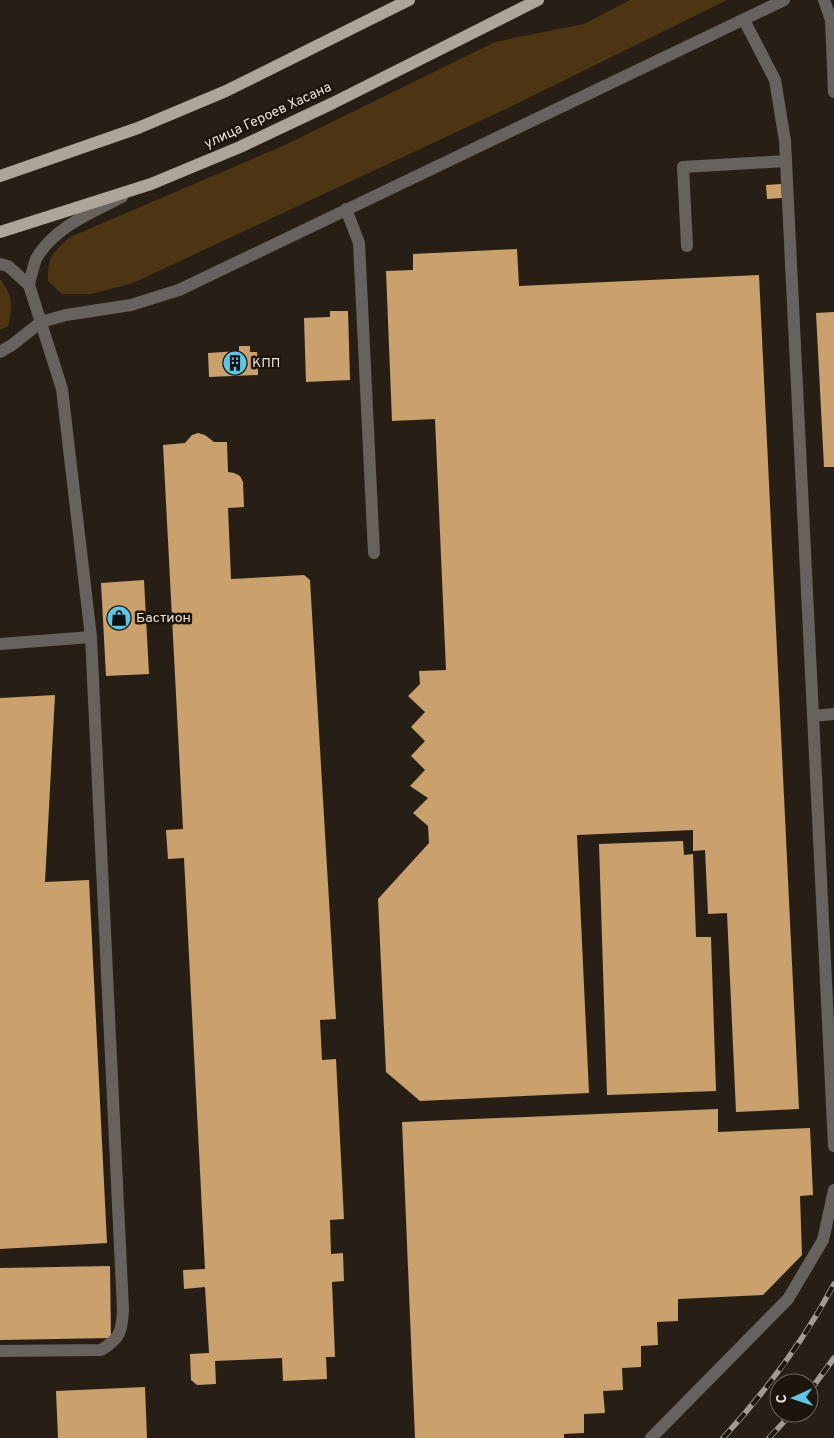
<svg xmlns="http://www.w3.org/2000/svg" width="834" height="1438" font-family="Overpass,sans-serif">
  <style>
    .green { fill: #4d3514 }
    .building { fill: #caa06d }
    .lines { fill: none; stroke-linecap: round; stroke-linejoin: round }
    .service { stroke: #67625d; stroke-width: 12 }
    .primary { stroke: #aea59a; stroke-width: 12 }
    .rail-casing { stroke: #a29b93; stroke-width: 5.5 }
    .rail { stroke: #1d150c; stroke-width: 4; stroke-dasharray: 11; stroke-linecap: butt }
    .labels { text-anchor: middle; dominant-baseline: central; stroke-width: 5; stroke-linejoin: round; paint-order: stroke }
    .street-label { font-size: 14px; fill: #e9e3dd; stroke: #1d150c }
    .poi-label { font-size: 14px; fill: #e9e3dd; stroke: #1d150c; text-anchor: start }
  </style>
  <rect width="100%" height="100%" fill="#271f15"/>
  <path class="green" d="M630 0H727L510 107 133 283 91 294H62L48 281C47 258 53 252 70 237L285 145 495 42 584 24Z
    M0 279C13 294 13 308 8 326L0 330Z"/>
  <path class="building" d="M781 184 782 198 767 199 766 185Z
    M517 249 519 286 759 275 799 1109 736 1112 727 913 708 914 705 850 693 851V830L577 835 589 1093 420 1101 386 1072 378 899 429 843 428 826 413 813 428 798 410 786 425 770 411 756 425 741 411 727 425 712 408 696 420 684 419 671 446 670 435 419 392 421 386 271 413 270V254Z
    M330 311H348L350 380 306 382 304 318 330 317Z
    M834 312V467H824L816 313Z
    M239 346H250V352H257L258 360H262V367H258V375L209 377 208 353 239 351Z
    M198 433 205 435 214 442H227L228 472 234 473 240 476 243 482 244 507 228 508 231 579 304 575 310 580 336 1019 320 1020 322 1060 336 1059 344 1219 330 1220 331 1254 343 1253 344 1281 332 1282 335 1357H326L327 1379 283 1381 282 1358 215 1361 216 1384 197 1385 191 1380 190 1354 209 1353 205 1287 184 1289 183 1270 205 1269 184 858 168 859 166 830 183 829 163 445 185 443 192 435Z
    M144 580 149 674 106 676 101 583Z
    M55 695 45 882 89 880 107 1243 0 1249V698Z
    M683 841 684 855 693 854 696 937H711L716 1091 607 1095 599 844Z
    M718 1109V1132L810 1128 813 1195 800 1196 802 1255 763 1295 678 1299V1321L657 1322 658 1345 641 1346V1367L622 1368 623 1390 603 1391 605 1413 584 1414V1433L564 1434V1438H415L402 1122Z
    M110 1266 111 1338 0 1340V1268Z
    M145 1387 147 1438H58L56 1391Z"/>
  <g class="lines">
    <path class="service" d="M824 0 831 20 834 92
      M786 161 834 1146
      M346 209 359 243 374 553
      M687 246 683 167 786 161 785 141 775 80 744 20
      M0 264 8 266 29 285 62 389 91 637 123 1310C122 1331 120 1339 101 1350L0 1351
      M29 285C31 277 33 267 36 259 53 228 92 212 122 197
      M0 352 12 345 41 322 66 315 131 305 179 290 784 0
      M0 644 91 637
      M813 716 834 714
      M651 1438 788 1299 823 1240 834 1190"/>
    <path class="primary" d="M0 176 138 128 226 91 409 0
      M0 232 151 184 240 147 333 103 538 0"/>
    <defs>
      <path id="rail" d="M809 1392 834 1358
        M723 1438C766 1391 804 1341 834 1284
        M769 1438 792 1413"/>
    </defs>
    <use href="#rail" class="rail-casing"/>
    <use href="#rail" class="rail"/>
  </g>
  <defs>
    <symbol id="building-disc" viewBox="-11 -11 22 22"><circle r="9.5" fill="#5dc7e8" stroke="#1d150c"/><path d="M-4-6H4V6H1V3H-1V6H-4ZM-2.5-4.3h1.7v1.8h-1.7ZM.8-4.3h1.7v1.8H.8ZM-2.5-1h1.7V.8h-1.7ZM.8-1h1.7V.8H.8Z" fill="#111"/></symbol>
    <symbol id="shop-disc" viewBox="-11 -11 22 22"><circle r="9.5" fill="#5dc7e8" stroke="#1d150c"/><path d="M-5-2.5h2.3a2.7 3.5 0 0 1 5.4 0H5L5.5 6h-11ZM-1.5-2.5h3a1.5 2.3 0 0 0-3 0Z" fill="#111"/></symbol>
  </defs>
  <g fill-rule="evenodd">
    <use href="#building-disc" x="221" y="349" width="28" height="28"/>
    <use href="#shop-disc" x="105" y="604" width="28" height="28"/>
  </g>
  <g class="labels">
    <g class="street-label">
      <text transform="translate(268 116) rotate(-25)">улица Героев Хасана</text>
    </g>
    <g class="poi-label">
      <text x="252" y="363">КПП</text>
      <text x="136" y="618">Бастион</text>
    </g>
  </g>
  <g transform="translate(794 1398) rotate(267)"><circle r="24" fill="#1d150c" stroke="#6f6760"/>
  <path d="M0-4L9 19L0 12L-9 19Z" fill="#5dc7e8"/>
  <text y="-8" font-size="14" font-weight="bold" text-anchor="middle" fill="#e9e3dd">С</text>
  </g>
</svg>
